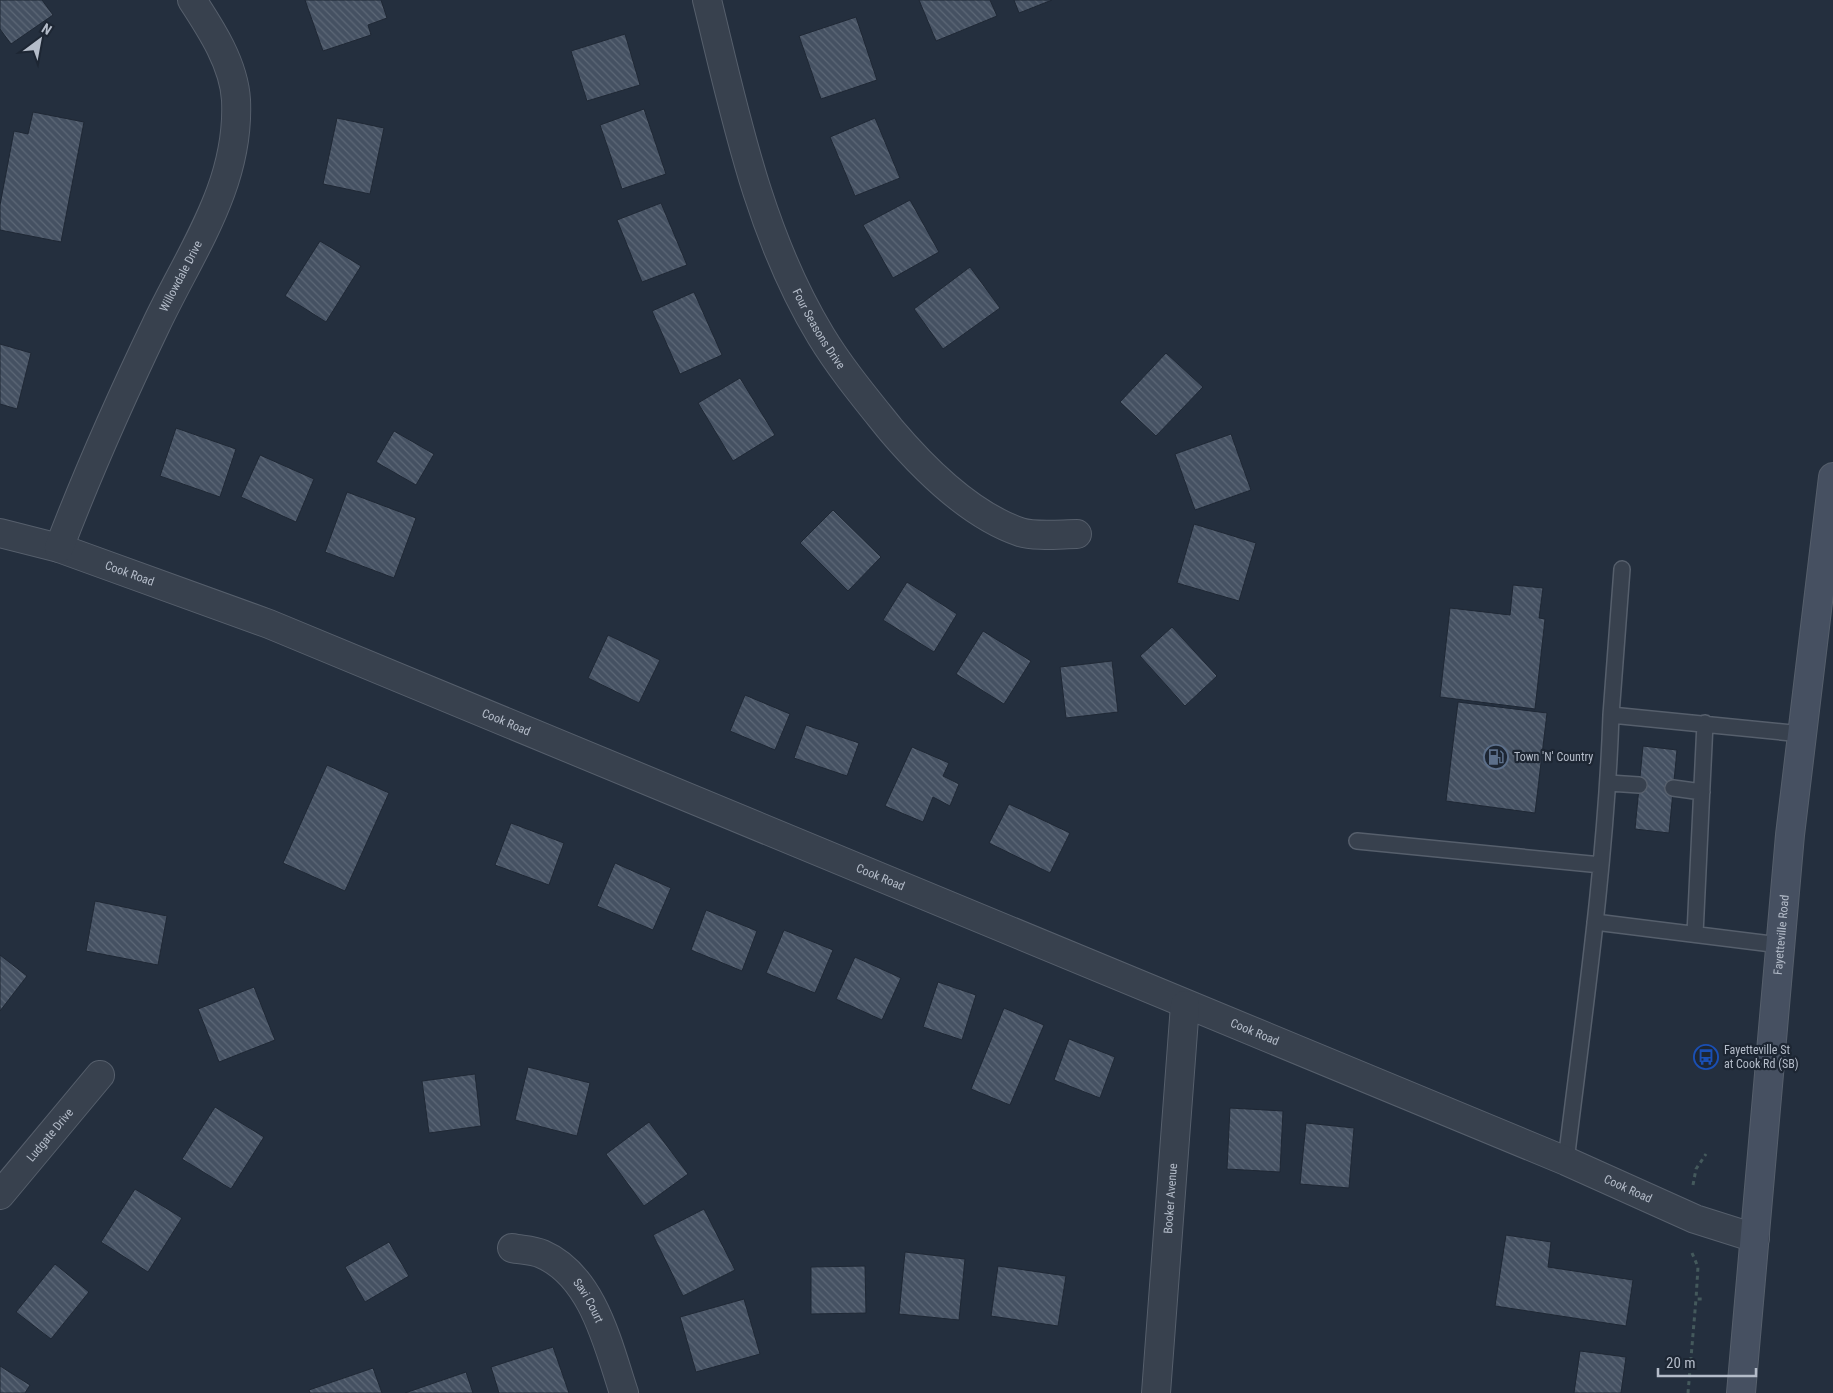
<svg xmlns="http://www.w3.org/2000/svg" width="1833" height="1393" font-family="'Roboto Condensed',sans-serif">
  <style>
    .building { fill: url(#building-back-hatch); stroke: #1f2835 }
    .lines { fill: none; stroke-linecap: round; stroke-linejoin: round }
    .service-casing { stroke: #565f6c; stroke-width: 18 }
    .minor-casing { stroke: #565f6c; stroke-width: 30 }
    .secondary-casing { stroke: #565f6c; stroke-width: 30 }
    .path { stroke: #44595c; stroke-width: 3; stroke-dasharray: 4 4; stroke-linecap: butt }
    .service { stroke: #38414e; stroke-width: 15 }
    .minor { stroke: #38414e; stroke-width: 28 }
    .secondary { stroke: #465061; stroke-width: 28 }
    .labels { text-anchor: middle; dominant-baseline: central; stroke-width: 4.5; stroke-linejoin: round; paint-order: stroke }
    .street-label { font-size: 12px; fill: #b4bcc9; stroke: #1d2633 }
    .poi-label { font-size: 12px; fill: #b4bcc9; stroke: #1d2633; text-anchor: start }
  </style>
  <defs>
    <pattern id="building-back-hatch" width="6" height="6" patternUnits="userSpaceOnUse" patternTransform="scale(1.25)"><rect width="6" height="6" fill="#455162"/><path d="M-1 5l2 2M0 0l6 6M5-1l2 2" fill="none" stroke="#5d6877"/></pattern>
  </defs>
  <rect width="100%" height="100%" fill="#242f3e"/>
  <path class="building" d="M0 0H42L53 15 11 44 0 29Z
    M305 0H381L387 18 368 25 371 35 323 51Z
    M919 0H990L997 16 936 41Z
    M1014 0H1052L1019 13Z
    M856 17 877 80 821 99 799 36Z
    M625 34 640 85 587 101 571 51Z
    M644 109 666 174 622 189 600 125Z
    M33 112 84 122 61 242 0 230V205L14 131 28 134Z
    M337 118 384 128 370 194 323 184Z
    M875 118 900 178 855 196 830 137Z
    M910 200 939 252 893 278 863 225Z
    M661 203 687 265 642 282 617 220Z
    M320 241 361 266 326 322 285 296Z
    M970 267 1000 308 943 349 914 309Z
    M694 292 722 355 680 374 652 311Z
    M0 344 31 353 17 409 0 404Z
    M1166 353 1203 387 1156 436 1120 402Z
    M740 378 775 435 733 461 698 403Z
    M176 428 236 449 220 497 160 476Z
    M394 431 434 454 416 485 376 462Z
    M1231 434 1251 490 1195 510 1175 454Z
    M260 455 314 479 296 522 241 497Z
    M347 492 416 518 394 578 325 552Z
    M833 510 881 557 848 591 800 543Z
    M1194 524 1256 543 1239 601 1177 583Z
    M907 582 957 614 934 652 883 620Z
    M1513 585 1543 588 1539 618 1545 619 1535 709 1440 697 1450 608 1510 615Z
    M1172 627 1217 676 1185 706 1140 656Z
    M983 631 1031 661 1004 704 956 674Z
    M608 635 660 660 639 703 588 678Z
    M1112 661 1118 712 1066 718 1060 667Z
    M745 695 790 714 775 750 730 731Z
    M1458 702 1547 713 1535 813 1446 801Z
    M806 725 859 743 847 776 794 758Z
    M1643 746 1677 750 1669 833 1635 829Z
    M912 747 949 763 943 776 959 784 950 806 933 797 923 822 885 806Z
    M327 765 389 793 345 891 283 863Z
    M1009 804 1070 833 1050 873 989 843Z
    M511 823 564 843 549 885 495 865Z
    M615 863 671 888 653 930 597 906Z
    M95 901 167 916 158 965 86 951Z
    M706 910 757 931 742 971 691 950Z
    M784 930 833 950 815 993 766 973Z
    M0 955 27 976 0 1011Z
    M855 957 901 978 882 1020 836 999Z
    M938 982 976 995 962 1040 923 1027Z
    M254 987 275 1040 219 1062 198 1009Z
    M1004 1008 1044 1025 1010 1105 971 1089Z
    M1069 1039 1115 1057 1100 1098 1054 1080Z
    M528 1067 590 1083 577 1136 515 1120Z
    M475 1074 481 1126 429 1133 422 1081Z
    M215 1107 264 1137 231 1189 182 1159Z
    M1230 1108 1283 1111 1280 1172 1227 1169Z
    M649 1122 688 1174 644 1206 606 1154Z
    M1306 1123 1354 1128 1349 1188 1300 1184Z
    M135 1189 182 1218 148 1272 101 1242Z
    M704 1209 735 1270 683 1296 653 1235Z
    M1506 1235 1551 1242 1548 1267 1633 1280 1626 1326 1495 1306Z
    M389 1242 409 1276 365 1302 345 1267Z
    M905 1252 965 1259 959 1320 899 1314Z
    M55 1264 89 1292 51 1339 16 1312Z
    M865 1266 866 1313 811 1314V1267Z
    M998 1266 1066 1276 1058 1326 991 1316Z
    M744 1299 760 1354 696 1372 680 1317Z
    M553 1347 569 1393H499L491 1367Z
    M1580 1351 1626 1357 1621 1393H1574Z
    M0 1366 30 1385 25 1393H0Z
    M373 1368 382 1393H310L309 1390Z
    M466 1372 473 1393H405Z"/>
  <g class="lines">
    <defs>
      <path id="service" d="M1611 715 1622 569
        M1609 783 1639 785
        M1673 788 1702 792
        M1357 841 1601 865
        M1595 922 1780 945
        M1695 934 1705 723
        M1566 1161C1584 1013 1606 864 1611 715L1802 734"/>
      <g id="minor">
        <path id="s1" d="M707 0C735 114 759 234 821 336 841 369 867 400 891 430 925 470 970 515 1020 532 1034 537 1062 534 1077 534"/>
        <path id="s2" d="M0 533 59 548 269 624 1566 1161 1695 1219 1755 1238"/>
        <path id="s3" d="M59 548C88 472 121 398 156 325 191 251 240 185 236 100 234 64 211 29 192 0"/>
        <path id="s4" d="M0 1195 100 1075"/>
        <path id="s5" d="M512 1248C521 1250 533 1250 542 1254 593 1276 608 1345 624 1393"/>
        <path id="s6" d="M1156 1393 1185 1005"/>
      </g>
      <g id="secondary">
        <path id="s7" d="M1741 1393 1790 835 1833 477"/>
      </g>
    </defs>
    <use href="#service" class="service-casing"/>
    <use href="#minor" class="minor-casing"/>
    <use href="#secondary" class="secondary-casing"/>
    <path class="path" d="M1693 1185 1696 1169 1706 1154
      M1692 1253 1698 1267 1696 1299
      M1688 1393 1696 1299H1702"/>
    <use href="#service" class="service"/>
    <use href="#minor" class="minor"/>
    <use href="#secondary" class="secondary"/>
  </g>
  <defs>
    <symbol id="fuel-ring" viewBox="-11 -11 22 22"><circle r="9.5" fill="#1d2633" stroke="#5c6f8a" stroke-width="1.5"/><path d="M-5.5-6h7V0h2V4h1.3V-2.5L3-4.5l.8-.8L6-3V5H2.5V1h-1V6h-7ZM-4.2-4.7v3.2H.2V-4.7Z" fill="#5c6f8a"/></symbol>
    <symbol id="bus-ring" viewBox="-11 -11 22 22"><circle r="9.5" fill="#1d2633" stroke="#1a4fb4" stroke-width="1.5"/><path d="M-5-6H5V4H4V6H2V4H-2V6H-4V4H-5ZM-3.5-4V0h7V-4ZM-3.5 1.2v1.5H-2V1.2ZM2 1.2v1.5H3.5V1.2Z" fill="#1a4fb4"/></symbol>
  </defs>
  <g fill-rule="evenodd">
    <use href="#fuel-ring" x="1482" y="743" width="28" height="28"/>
    <use href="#bus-ring" x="1692" y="1043" width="28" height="28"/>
  </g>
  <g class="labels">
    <g class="street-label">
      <text stroke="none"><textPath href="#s3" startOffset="298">Willowdale Drive</textPath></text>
      <text stroke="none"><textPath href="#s1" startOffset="349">Four Seasons Drive</textPath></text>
      <text stroke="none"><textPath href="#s2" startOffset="136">Cook Road</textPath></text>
      <text stroke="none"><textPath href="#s2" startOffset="541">Cook Road</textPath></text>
      <text stroke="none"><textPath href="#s2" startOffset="946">Cook Road</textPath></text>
      <text stroke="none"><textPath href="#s7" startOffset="460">Fayetteville Road</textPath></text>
      <text stroke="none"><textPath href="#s2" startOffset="1351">Cook Road</textPath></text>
      <text stroke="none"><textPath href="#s4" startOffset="78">Ludgate Drive</textPath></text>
      <text stroke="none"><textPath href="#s2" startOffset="1756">Cook Road</textPath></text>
      <text stroke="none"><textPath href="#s6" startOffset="195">Booker Avenue</textPath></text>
      <text stroke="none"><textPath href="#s5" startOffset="98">Savi Court</textPath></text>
    </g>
    <g class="poi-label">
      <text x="1514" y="757">Town 'N' Country</text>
      <text x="1724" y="1050">Fayetteville St<tspan x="1724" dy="14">at Cook Rd (SB)</tspan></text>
    </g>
  </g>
  <g transform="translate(40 40) rotate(32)" stroke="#1d2633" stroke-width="4" paint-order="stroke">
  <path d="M0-4L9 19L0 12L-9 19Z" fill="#b4bcc9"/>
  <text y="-8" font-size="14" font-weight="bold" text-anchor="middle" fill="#b4bcc9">N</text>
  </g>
  <path d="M1658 1368v8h98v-8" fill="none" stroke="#b4bcc9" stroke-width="2.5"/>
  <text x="1666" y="1368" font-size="15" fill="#b4bcc9" stroke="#1d2633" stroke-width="4" paint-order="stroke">20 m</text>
</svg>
